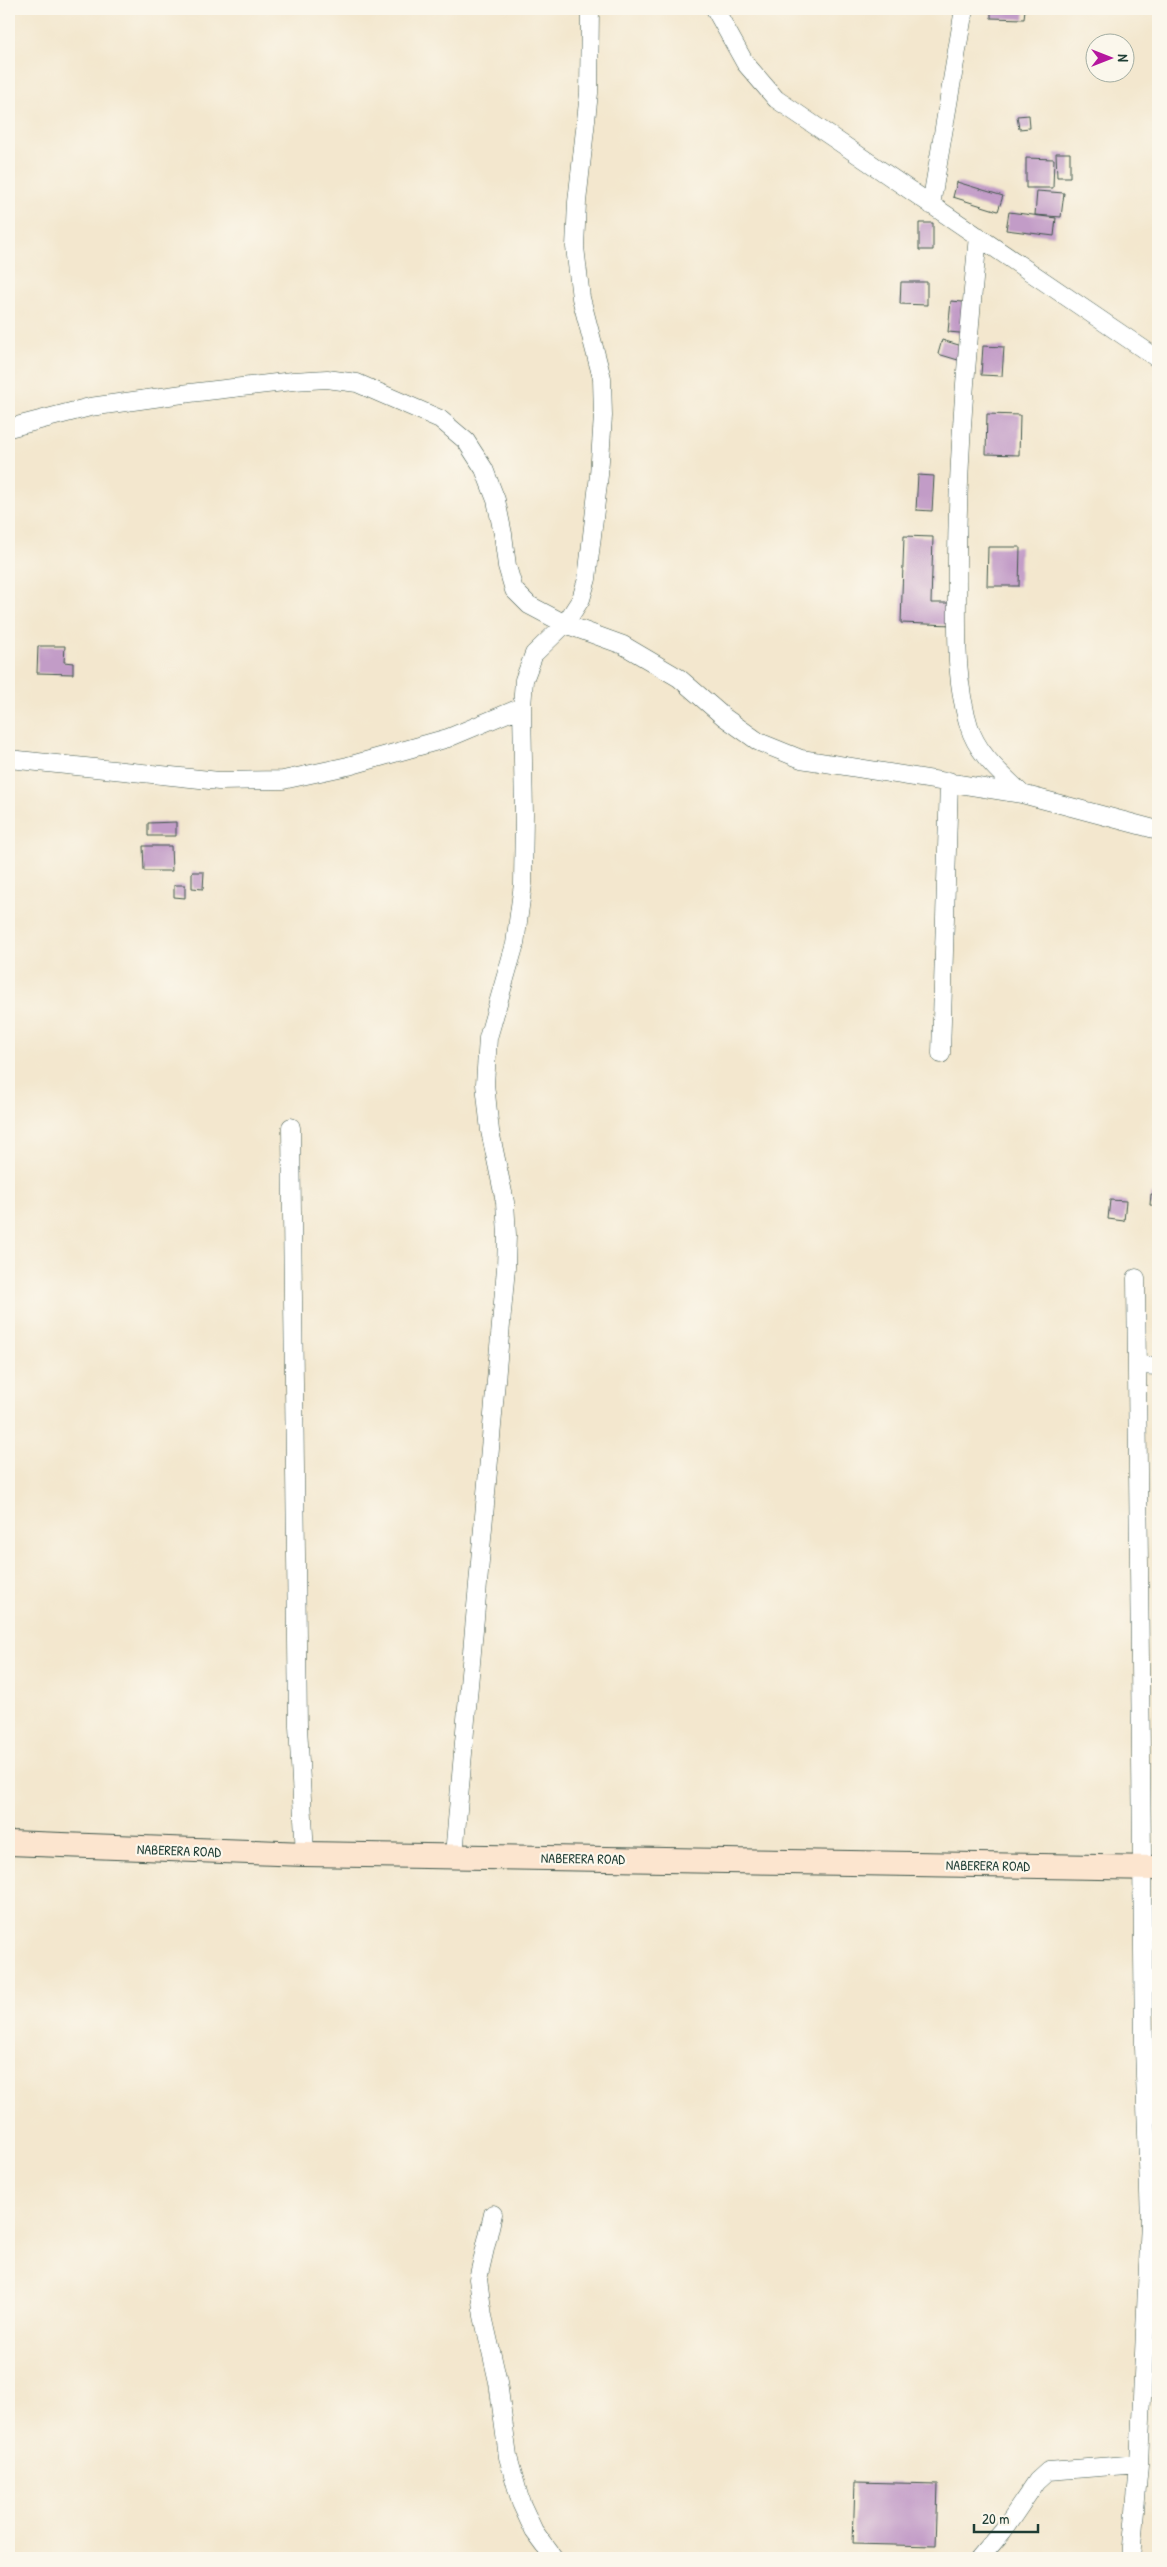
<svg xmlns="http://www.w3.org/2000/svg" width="1167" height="2567" font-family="'Patrick Hand',sans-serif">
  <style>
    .building { fill: #c29cc7 }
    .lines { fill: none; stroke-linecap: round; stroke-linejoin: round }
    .street-casing { stroke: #3f564b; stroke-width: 19 }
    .secondary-casing { stroke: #3f564b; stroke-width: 26 }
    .street { stroke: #fff; stroke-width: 18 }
    .secondary { stroke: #fce5cf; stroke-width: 24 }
    .labels { text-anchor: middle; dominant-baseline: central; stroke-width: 4.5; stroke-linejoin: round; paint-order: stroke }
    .street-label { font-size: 14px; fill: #1f3d34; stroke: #fbf7ec }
  </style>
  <rect width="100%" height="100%" fill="#fbf7ec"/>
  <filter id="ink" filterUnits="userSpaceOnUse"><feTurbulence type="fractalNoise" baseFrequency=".02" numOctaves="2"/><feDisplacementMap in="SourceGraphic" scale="10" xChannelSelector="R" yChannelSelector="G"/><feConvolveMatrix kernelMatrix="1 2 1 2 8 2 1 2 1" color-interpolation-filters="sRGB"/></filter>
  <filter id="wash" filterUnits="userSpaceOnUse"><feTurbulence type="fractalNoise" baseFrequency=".0096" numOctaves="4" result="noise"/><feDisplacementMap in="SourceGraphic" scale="20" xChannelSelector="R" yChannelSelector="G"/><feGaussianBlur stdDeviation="1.12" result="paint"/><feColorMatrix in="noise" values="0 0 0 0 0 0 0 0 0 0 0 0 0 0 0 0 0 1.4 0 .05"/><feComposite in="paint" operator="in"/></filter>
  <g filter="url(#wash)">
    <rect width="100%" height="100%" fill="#f3e7ce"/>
    <g id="blocks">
      <path class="building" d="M991 9H1025L1024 19 991 18Z
        M1029 115 1030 128 1019 129 1017 116Z
        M1056 153H1070V177H1057Z
        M1026 158 1054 159 1053 188H1026Z
        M957 182 1003 196 998 211 953 197Z
        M1037 191 1064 193 1061 217 1035 215Z
        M1009 212 1056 218 1054 236 1006 230Z
        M919 223H933V250H919Z
        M901 282H927V305L900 304Z
        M951 301 974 303 971 334 948 332Z
        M942 340 962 346 958 360 938 354Z
        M983 346 1004 347 1002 376 981 375Z
        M987 414 1020 415 1019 455 986 454Z
        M918 475 934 476 932 511 916 510Z
        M904 536 933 537 931 603H953L952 625 901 623Z
        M988 547H1020L1019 586H987Z
        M38 646H65L64 662 73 663V674L37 673Z
        M176 822V836H148V823Z
        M143 846H171L172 871H144Z
        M192 872H204L203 889 192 888Z
        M174 885H185V898L174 897Z
        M1151 1194 1158 1195V1206L1150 1205Z
        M1110 1200 1126 1201 1124 1221 1108 1219Z
        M855 2482 938 2484 936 2546 853 2544Z"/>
    </g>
  </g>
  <g filter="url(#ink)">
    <use href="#blocks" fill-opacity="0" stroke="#3f564b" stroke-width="1"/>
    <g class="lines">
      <defs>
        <path id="street" d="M715 9 745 63 776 99 1158 359
          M931 205 964 9
          M978 236C967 353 956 469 957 587 957 633 955 681 969 726 977 754 1002 774 1022 794
          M9 428 90 407 190 393 293 381 327 379 357 383 440 419 466 441 484 469 496 500 503 534 507 566 514 590 529 605 565 624 623 645 679 678 724 717 759 742 801 759 1022 794 1158 830
          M9 759 219 781 283 780 348 766 448 738 522 707
          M941 1054 949 781
          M291 1127 298 1726 305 1854
          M1137 1365 1158 1366
          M454 1855 506 1268 507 1235 505 1202 490 1131 485 1084 488 1038 515 944 523 884 524 814 522 707 524 680 534 654 565 624 581 599 587 579 599 475 603 416 602 378 581 298 575 247 577 202 589 93 590 9
          M493 2214 478 2279 483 2316 498 2382 508 2457 521 2503 534 2531 554 2558
          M980 2558 1003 2531 1037 2481 1048 2471 1139 2464
          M1131 2558 1139 2464 1150 2221 1144 2047 1136 1278"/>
        <path id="secondary" d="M9 1843 305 1854 1158 1868"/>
      </defs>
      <use href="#street" class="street-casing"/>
      <use href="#secondary" class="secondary-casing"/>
      <use href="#street" class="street"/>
      <use href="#secondary" class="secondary"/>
    </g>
  </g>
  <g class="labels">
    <g class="street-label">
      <text transform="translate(179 1850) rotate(2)">NABERERA ROAD</text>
      <text transform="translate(583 1858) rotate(1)">NABERERA ROAD</text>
      <text transform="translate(988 1865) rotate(1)">NABERERA ROAD</text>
    </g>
  </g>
  <rect width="1167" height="2567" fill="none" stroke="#fbf7ec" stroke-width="30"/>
  <g transform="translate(1110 58) rotate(90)"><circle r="24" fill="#fbf7ec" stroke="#a3ada2"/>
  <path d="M0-4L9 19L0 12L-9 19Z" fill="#b5179e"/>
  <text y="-8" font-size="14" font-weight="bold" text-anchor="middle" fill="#1f3d34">N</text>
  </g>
  <path d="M974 2524v8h64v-8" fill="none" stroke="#1f3d34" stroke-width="2.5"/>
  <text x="982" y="2524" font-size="15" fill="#1f3d34" stroke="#fbf7ec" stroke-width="4" paint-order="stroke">20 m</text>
</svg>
